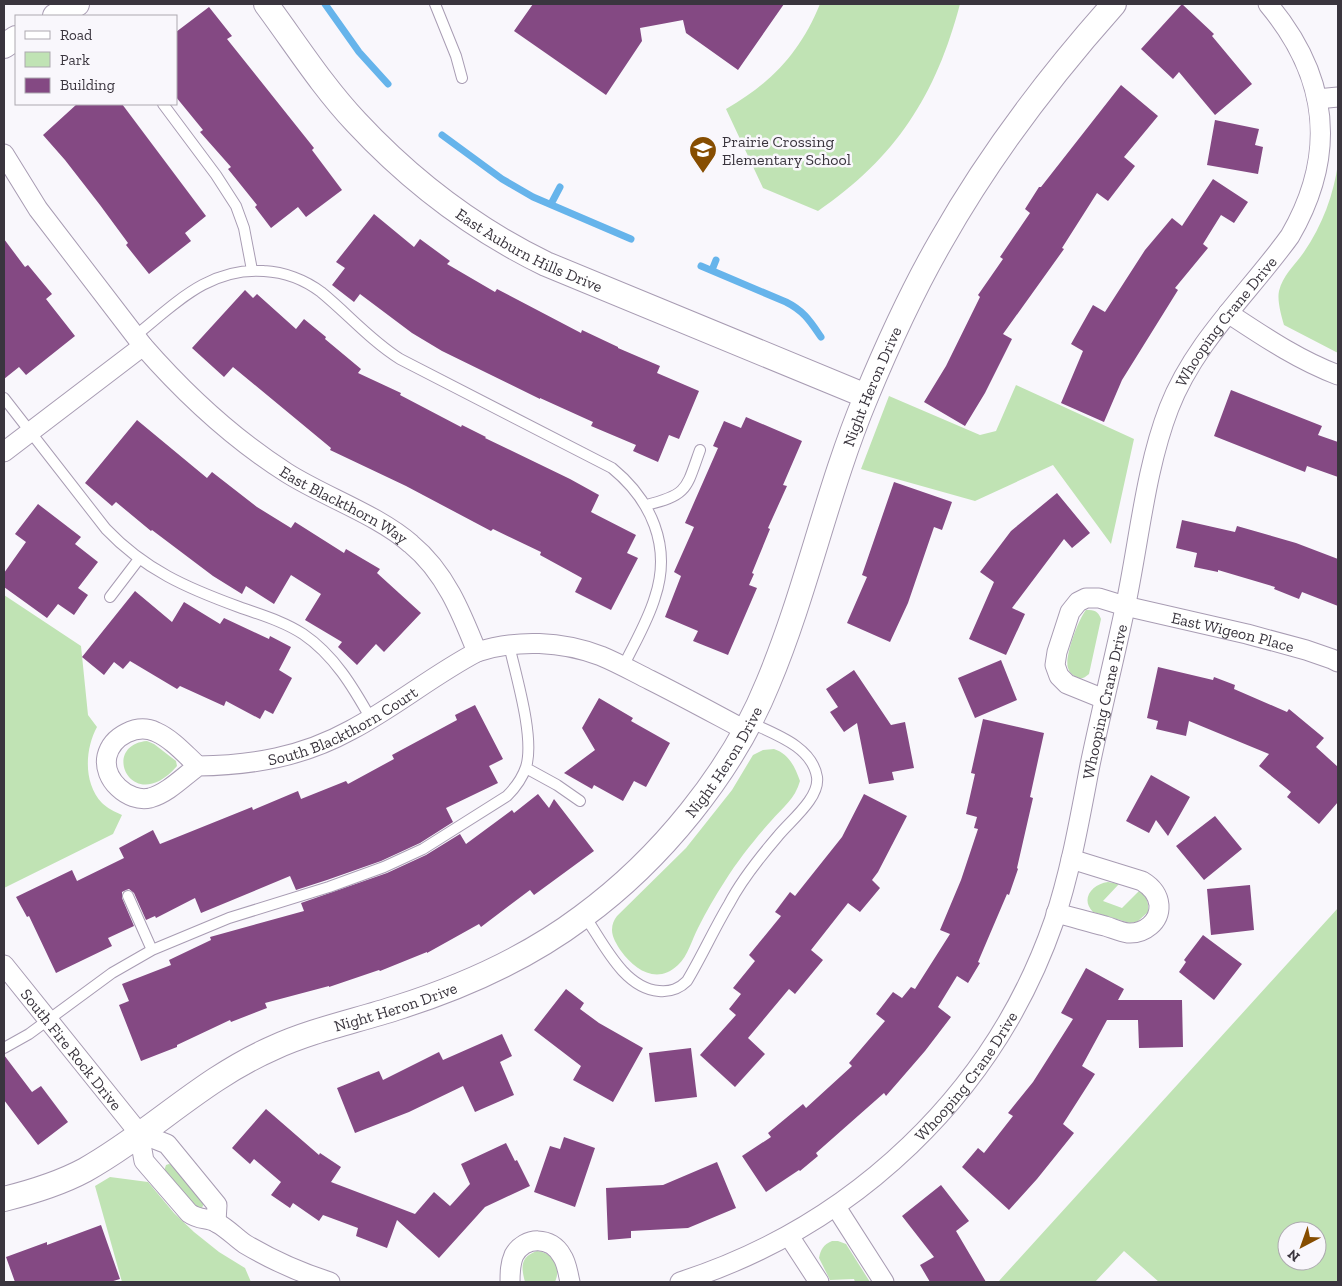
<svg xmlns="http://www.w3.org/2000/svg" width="1342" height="1286" font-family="'Zilla Slab',serif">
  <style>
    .green { fill: #c0e3b4; fill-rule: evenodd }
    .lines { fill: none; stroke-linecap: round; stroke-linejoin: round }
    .stream { stroke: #66b4eb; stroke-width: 7 }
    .building { fill: #844983 }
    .service-casing { stroke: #a89cb3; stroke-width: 12 }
    .minor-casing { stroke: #a89cb3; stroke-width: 21 }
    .tertiary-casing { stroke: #a89cb3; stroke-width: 26 }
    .service { stroke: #fff; stroke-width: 10 }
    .minor { stroke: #fff; stroke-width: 19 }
    .tertiary { stroke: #fff; stroke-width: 24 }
    .labels { text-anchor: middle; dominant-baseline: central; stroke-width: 5; stroke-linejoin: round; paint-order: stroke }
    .poi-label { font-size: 16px; fill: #3a353e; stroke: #f9f7fc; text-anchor: start }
    .street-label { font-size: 16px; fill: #3a353e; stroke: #f9f7fc }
  </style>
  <rect width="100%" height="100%" fill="#f9f7fc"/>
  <path class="green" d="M820 4H960C936 95 896 158 818 211L763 188 726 109C771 83 800 53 820 4Z
    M1338 163V353L1284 325C1281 315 1277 300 1279 291 1283 275 1295 265 1304 252 1322 226 1334 194 1338 163Z
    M1016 385 1134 439 1111 544 1053 465 975 501 861 469 889 396 980 435 996 431Z
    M4 595 81 646 88 715 97 727C85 749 83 783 102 803 107 808 115 812 122 815L113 834 4 888Z
    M1086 610C1095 610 1098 611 1101 619L1089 674C1084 678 1082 680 1076 677 1072 675 1069 672 1068 668 1064 657 1079 618 1086 610Z
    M147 741 154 744 176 761 177 766C132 818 99 745 147 741Z
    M774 749C789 754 795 767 800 781 795 799 783 807 771 821 755 839 738 860 725 881 715 896 706 912 698 928 692 939 688 956 678 965 657 985 635 970 621 951 617 945 612 937 612 930 612 924 614 920 617 916L686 848 732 790 753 755 763 750Z
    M1108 882 1119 884 1103 901 1122 908 1139 891C1147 896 1149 903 1148 912L1137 922 1130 923 1093 912C1080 899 1092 884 1108 882Z
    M1338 908V1282H1159L1124 1251 1095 1282H998ZM1287 1231H1317V1261H1287Z
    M169 1164 172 1165 204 1203 202 1208 200 1209 195 1206 164 1171 166 1165Z
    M110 1177 148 1182 174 1213 194 1232 219 1252 245 1268 251 1282H122L95 1186Z
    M832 1241H838L846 1244 870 1282H855L854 1279 830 1280 819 1258C821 1249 823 1245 832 1241Z
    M537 1251C553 1253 562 1266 555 1282H525C521 1267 520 1257 537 1251Z"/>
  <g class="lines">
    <path class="stream" d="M325 4 359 52 388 84
      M442 135 502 179 533 197 631 239
      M551 204 560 187
      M701 266 786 302C804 311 810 321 821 337
      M712 270 716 260"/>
  </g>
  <path class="building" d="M533 4H784L738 70 686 33 683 20 640 28 642 41 606 95 514 31Z
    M1182 4 1214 34 1212 36 1252 84 1215 115 1179 72 1173 79 1141 49Z
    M209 7 232 36 227 39 314 148 312 150 342 190 306 217 298 207 271 228 255 207 257 205 228 169 231 167 200 132 203 130 176 97V32Z
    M1121 85 1158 116 1124 157 1135 166 1108 201 1097 193 1062 248 1064 249 1003 334 1012 339 985 393 965 426 924 402 946 366 980 297 978 295 1003 259 1000 257 1030 213 1025 209 1039 187H1041Z
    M77 104H122L206 216 185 233 191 241 149 274 126 245 128 243 100 205 65 160 43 135Z
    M1215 120 1259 129 1255 145 1263 147 1258 174 1207 165Z
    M1213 179 1248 202 1234 223 1221 215 1203 244 1208 248 1175 288 1178 290 1122 380 1104 422 1061 403 1083 351 1071 344 1093 305 1105 312 1145 250 1172 218 1182 226Z
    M374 214 414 247 420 239 450 261 447 264 495 292 497 289 581 333 582 330 618 347V348L660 366 657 373 699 391 679 439 669 435 658 462 633 451 636 445 591 426 593 422 540 398V399L442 351 412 333 360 294 354 302 332 285 345 268 336 262Z
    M4 239 25 267 28 265 52 294 46 299 75 336 26 375 19 367 4 379Z
    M245 290 253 298 257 294 296 329 304 319 326 337 325 339 361 369 358 373 401 393 400 395 461 427 462 425 486 437 485 438 570 479 599 495 591 512 636 535 627 553 638 558 611 610 575 592 582 578 540 555 541 552 493 529 491 531 406 486 330 450 331 448 233 367 224 377 192 348Z
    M1231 390 1322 426 1318 435 1338 442V477L1307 466 1305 472 1214 436Z
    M746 417 802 441 783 485 787 486 768 528 770 529 752 573 754 574 749 585 757 588 728 655 693 641 698 631 665 617 681 576 674 572 694 527 685 523 718 448 713 446 724 421 741 428Z
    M137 420 207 478 212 472 257 507 291 528 295 522 344 553 346 549 380 569 377 573 421 613 384 652 376 644 357 665 338 647 342 642 305 620 321 594 291 575 274 604 246 586 242 594 213 576 152 530 151 531 116 502 112 506 85 483Z
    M894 482 952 502 942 530 934 527 908 603 890 642 847 623 867 577 862 575Z
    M1057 493 1090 533 1072 548 1064 539 1012 608 1025 614 1006 655 969 639 994 582 980 572 1011 531Z
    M38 504 81 537 75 544 98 562 78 588 88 595 74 615 58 604 47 618 4 587V573L26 542 15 534Z
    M1182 520 1235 532 1237 526 1296 543 1338 559V606L1302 592 1299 599 1274 589 1275 587 1218 570V572L1194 567 1197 553 1176 548Z
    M135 591 172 622 184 602 220 624 224 618 269 639 270 636 291 647 279 670 292 678 273 714 265 710 260 719 226 701 224 706 180 686 177 689 130 661 123 669 114 662 104 675 82 657Z
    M1001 660 1017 700 975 718 958 678Z
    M1158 667 1213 680 1214 677 1235 685 1234 689 1287 712 1289 709 1324 738 1316 747 1338 767V802L1319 824 1287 797 1291 792 1259 766 1269 754 1189 721 1186 736 1156 729 1158 721 1147 718Z
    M854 670 891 725 905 722 914 768 892 772 894 780 869 784 857 723 844 732 830 712 838 707 826 689Z
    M599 698 633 718 631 721 670 743 646 787 634 781 623 801 594 785 592 789 564 773 595 750 582 728Z
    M475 705 503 759 489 766 498 783 446 808 453 822 420 843 381 861 327 880 296 890 290 876 201 913 195 898 156 918 155 916 146 920 134 893 129 889 126 890 122 892V898L134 926 108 938 112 946 56 973 29 916 27 917 16 897 72 870 77 881 124 858 119 848 153 830 160 844 252 807 253 810 298 791 301 799 346 781 348 784 394 759 392 755 457 720 455 715Z
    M983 719 1044 733 1030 797 1033 798 1017 868 1018 869 1009 895 1007 894 978 962 980 963 968 983 957 976 938 1007 951 1017 925 1051 886 1096 884 1093 816 1153 818 1156 800 1171 799 1170 766 1192 742 1156 771 1137 768 1133 803 1104 806 1108 852 1066 849 1063 885 1021 876 1014 893 992 902 998 911 987 915 989 950 934 940 930 961 880 978 829 974 828 977 817 966 814 975 774 971 773Z
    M1151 775 1190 797 1168 836 1156 820 1149 833 1126 821Z
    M538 794 549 808 554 799 594 851 534 895 530 890 481 927 479 924 427 953V952L380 971 379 970 329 987V986L265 1003 267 1008 231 1022 230 1020 177 1045V1047L141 1061 119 1005 129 1001 122 984 171 965 169 960 211 940 210 937 304 911 301 903 387 873 426 855 460 834 466 844 512 810 514 813Z
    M864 794 907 816 878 872 872 880 880 888 860 912 848 903 811 950 823 960 795 994 789 989 748 1038 765 1054 735 1087 700 1055 736 1015 729 1009 741 994 733 988 755 961 749 955 781 916 775 912 790 892 795 896 842 837Z
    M1215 816 1242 849 1204 880 1176 846Z
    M1250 885 1254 930 1211 935 1207 889Z
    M1203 935 1242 964 1214 1000 1179 972 1186 962 1184 960Z
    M1086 968 1124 989 1118 1000H1182L1183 1047 1139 1048 1138 1020H1107L1082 1066 1095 1074 1063 1124 1074 1133 1037 1179 1009 1210 962 1167 978 1148 984 1153 1013 1116 1008 1113 1033 1082 1073 1019 1061 1013Z
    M566 989 584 1003 580 1009 599 1023 643 1048 613 1102 573 1080 581 1066 534 1030Z
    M502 1034 512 1056 500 1062 514 1095 475 1112 463 1086 409 1112 355 1133 337 1088 379 1071 383 1080 439 1052 443 1060Z
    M691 1048 697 1097 655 1102 649 1053Z
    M4 1055 32 1092 41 1086 68 1122 38 1145 4 1100Z
    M266 1109 319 1155 320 1153 341 1167 331 1182 415 1214 434 1192 450 1206 470 1184 461 1164 506 1143 515 1161 517 1160 530 1186 485 1207 439 1258 397 1220 387 1248 356 1236 358 1228 323 1215 319 1221 293 1203 290 1208 271 1195 281 1182 254 1159 250 1164 232 1148Z
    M564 1137 595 1148 575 1207 534 1192 550 1146 560 1149Z
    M717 1162 736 1208 688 1228 631 1231V1238L608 1240 606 1188 663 1185Z
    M941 1185 969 1221 956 1231 986 1282H930L920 1265 934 1257 902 1216Z
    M101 1225 120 1279 110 1282H15L6 1257 47 1242V1245Z"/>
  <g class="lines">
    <defs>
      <path id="service" d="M435 4 456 56 462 78
        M163 104 216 175 236 206 244 228 252 270
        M135 336C175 304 209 267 264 271 284 272 305 280 321 292 348 314 370 340 400 359L612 468C651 500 672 546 655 597 648 621 634 644 623 667
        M4 398 106 529C145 570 187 588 239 607 261 615 283 621 303 634 334 655 353 687 371 719
        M646 505C688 495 686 489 700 450
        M110 597 139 559
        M526 768 557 785 580 801
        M128 896 152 950
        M584 915C603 942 623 988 659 991 671 992 679 989 687 981 702 956 714 929 729 904 742 879 760 857 778 836 790 821 820 798 817 777 812 746 774 734 749 722
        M4 1048 29 1034 112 973 152 950 229 918 329 887 384 867 423 849 507 796C515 788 522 779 526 767 535 738 516 676 509 645"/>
      <g id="minor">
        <path d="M1317 99 1338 97"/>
        <path id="s1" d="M4 154 38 209 143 346C185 394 232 438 287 473 325 497 378 515 411 544 445 572 461 612 477 652 517 639 562 641 601 656 618 663 634 672 650 680 682 696 713 713 745 730"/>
        <path d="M1228 313C1263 336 1298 360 1338 375"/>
        <path d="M4 452 143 346"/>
        <path id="s2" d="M1104 699 1067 684 1059 676 1055 665 1057 652 1070 612 1078 602 1086 598H1099L1125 606 1247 634 1306 650 1332 659 1338 662"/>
        <path id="s3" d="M198 766C183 777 168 793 150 798 128 803 102 779 107 756 112 736 137 723 156 732 172 739 185 754 198 766 253 765 302 757 351 730 395 707 433 675 477 652"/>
        <path d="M1056 913C1072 917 1089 922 1105 926 1112 928 1120 932 1128 933 1144 934 1160 922 1159 905 1158 894 1152 887 1142 881L1071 859"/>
        <path id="s4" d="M4 965 139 1133 144 1161 189 1213C200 1221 208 1217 217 1223 227 1228 236 1238 245 1244 272 1260 301 1273 330 1282"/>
        <path d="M139 1133 167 1144 217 1205 216 1222"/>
        <path d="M836 1207 884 1282"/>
        <path d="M789 1236 819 1282"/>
        <path d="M510 1282C510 1273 510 1264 514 1255 525 1236 551 1236 562 1256 567 1263 568 1274 570 1282"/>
        <path id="s5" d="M680 1282C854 1226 994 1094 1054 921 1071 870 1080 817 1090 765 1101 712 1114 660 1125 608 1139 543 1145 470 1169 408 1195 341 1249 293 1290 236 1338 153 1328 76 1268 4"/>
      </g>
      <g id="tertiary">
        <path id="s6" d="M266 4C295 43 322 86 356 122 410 180 474 229 546 264L866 396"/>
        <path d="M55 16 77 4"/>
        <path d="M4 46 16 38"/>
        <path id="s7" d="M4 1199C32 1192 59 1184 85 1170 151 1133 202 1079 273 1048 312 1030 356 1021 396 1008 463 987 526 959 582 917 660 860 732 772 768 683 807 590 827 490 866 397 888 344 912 291 941 241 989 156 1049 77 1114 4"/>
      </g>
    </defs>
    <use href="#service" class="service-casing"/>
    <use href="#minor" class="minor-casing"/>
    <use href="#tertiary" class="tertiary-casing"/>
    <use href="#service" class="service"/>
    <use href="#minor" class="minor"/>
    <use href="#tertiary" class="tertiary"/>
  </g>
  <defs>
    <symbol id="school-pin" viewBox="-11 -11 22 30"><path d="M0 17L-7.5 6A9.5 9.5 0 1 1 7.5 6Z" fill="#864d00" stroke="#f9f7fc"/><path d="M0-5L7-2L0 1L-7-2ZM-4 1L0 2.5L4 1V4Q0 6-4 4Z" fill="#fff"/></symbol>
  </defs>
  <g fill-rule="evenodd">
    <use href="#school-pin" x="687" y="134" width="32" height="43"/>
  </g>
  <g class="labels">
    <g class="poi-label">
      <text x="722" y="141">Prairie Crossing<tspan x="722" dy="18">Elementary School</tspan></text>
    </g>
    <g class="street-label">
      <text stroke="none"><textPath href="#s6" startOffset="366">East Auburn Hills Drive</textPath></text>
      <text stroke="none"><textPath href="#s5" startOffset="1169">Whooping Crane Drive</textPath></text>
      <text stroke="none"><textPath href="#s7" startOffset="1265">Night Heron Drive</textPath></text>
      <text stroke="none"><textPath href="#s1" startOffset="495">East Blackthorn Way</textPath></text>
      <text stroke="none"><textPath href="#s2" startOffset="291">East Wigeon Place</textPath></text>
      <text stroke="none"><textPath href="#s5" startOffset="764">Whooping Crane Drive</textPath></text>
      <text stroke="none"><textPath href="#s3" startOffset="396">South Blackthorn Court</textPath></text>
      <text stroke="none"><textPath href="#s7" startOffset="860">Night Heron Drive</textPath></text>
      <text stroke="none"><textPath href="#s7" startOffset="440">Night Heron Drive</textPath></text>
      <text stroke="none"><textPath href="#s4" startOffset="108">South Fire Rock Drive</textPath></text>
      <text stroke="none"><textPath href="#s5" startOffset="359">Whooping Crane Drive</textPath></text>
    </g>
  </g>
  <rect width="1342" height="1286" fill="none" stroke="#3a353e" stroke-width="10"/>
  <rect x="15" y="15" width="162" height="90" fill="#f9f7fc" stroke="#ada9b0"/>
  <rect x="25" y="31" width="25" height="8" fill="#ffffff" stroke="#ada9b0"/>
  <text x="60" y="40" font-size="15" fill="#3a353e">Road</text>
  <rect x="25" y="52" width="25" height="15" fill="#c0e3b4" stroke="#ada9b0"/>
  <text x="60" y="65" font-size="15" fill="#3a353e">Park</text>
  <rect x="25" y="78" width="25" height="15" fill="#844983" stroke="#ada9b0"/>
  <text x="60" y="90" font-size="15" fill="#3a353e">Building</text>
  <g transform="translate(1302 1246) rotate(221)"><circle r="24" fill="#f9f7fc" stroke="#ada9b0"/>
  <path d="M0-4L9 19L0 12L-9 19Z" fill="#864d00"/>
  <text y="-8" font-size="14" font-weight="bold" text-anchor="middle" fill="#3a353e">N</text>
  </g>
</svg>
